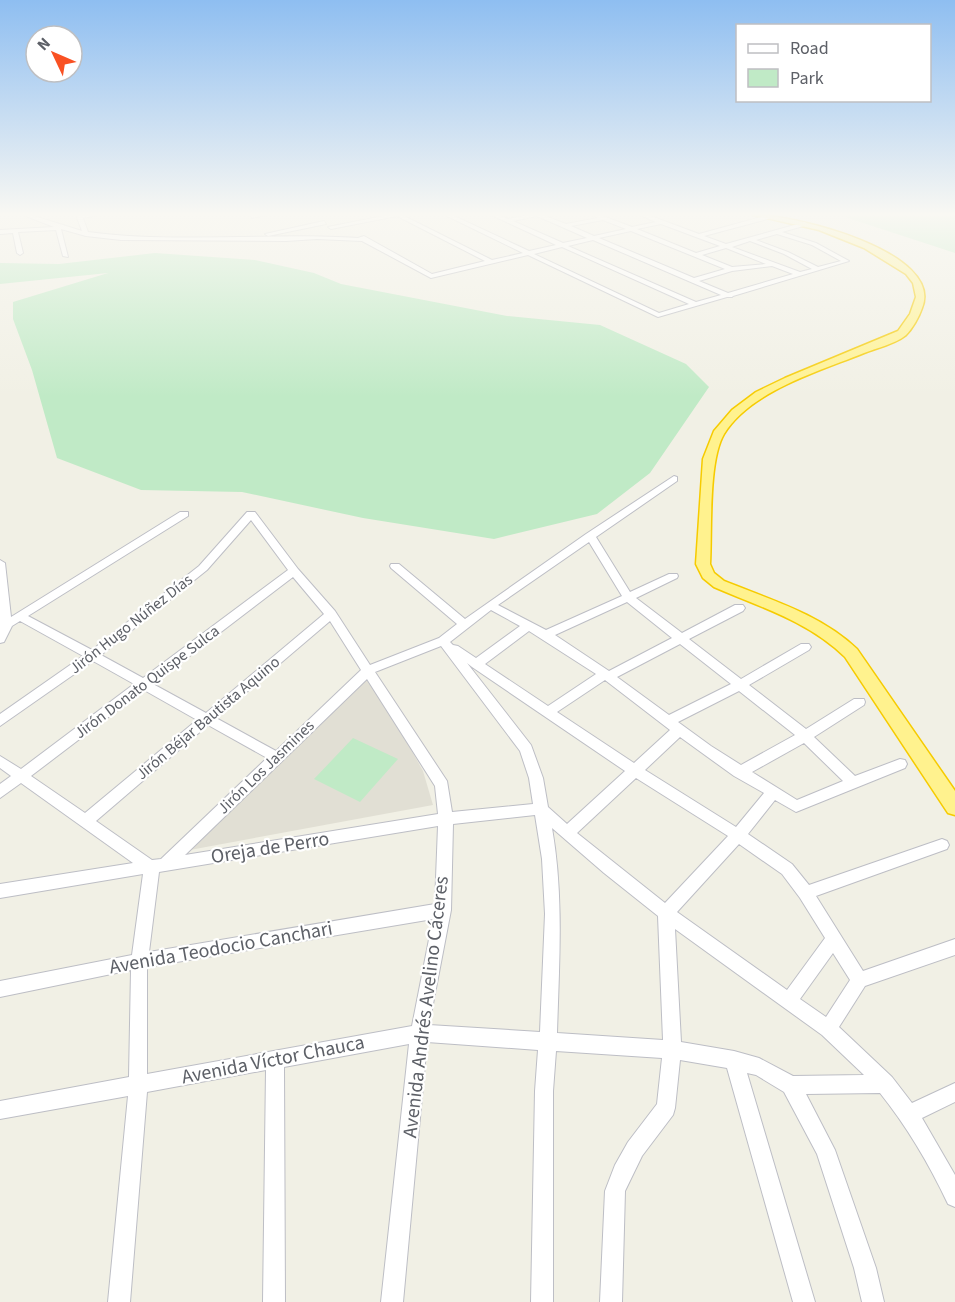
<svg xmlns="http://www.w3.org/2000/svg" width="955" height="1302" font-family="'Source Sans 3',sans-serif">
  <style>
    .education { fill: #e1dfd4 }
    .green { fill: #c0eac6 }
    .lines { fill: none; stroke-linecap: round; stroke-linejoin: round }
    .minor-casing { stroke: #bdbec5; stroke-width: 2 }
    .highway-casing { stroke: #f6cb00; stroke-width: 3 }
    .minor { fill: #fff; fill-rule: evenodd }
    .highway { fill: #fff28e; fill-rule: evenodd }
    .labels { text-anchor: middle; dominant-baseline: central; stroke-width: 4.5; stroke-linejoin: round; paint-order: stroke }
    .street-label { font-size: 16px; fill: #5d6067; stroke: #fff }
    .near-street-label { font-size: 20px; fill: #5d6067; stroke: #fff }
  </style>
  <rect width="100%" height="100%" fill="#f1f0e5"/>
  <path class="education" d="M370 676 423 771 433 805 179 852Z"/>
  <path class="green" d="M839 215H955V253Z
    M155 253 255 260 314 273 341 284 507 316 600 325 686 364 709 387 650 473 597 514 494 539 363 518 242 492 141 490 57 458 32 370 13 319V302L108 273 0 284V263L59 264Z
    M353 738 398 759 360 802 314 779Z"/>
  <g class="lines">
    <defs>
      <path id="minor" d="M23 215H31L82 231 76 215H99L83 218 88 232C178 244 269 232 358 238L364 236 432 274 485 261 397 216 331 229 328 227 388 215H402L492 260 523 253 445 215H452L529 251 556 245 491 215H498L508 219 529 215H543L566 224 598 218 593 215H600L632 227 656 222 640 215H648L699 234 769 215 771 218 704 236 726 244 805 222 807 225 782 232 816 243 849 261 733 296 732 297H727L658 317 528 255 431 278 362 241 317 239 286 241 121 240 86 236 61 229 68 257 63 256 56 230 18 232 23 253 20 255 17 253 13 233 0 234V230L54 227ZM537 216 587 238 563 243 513 221ZM603 220 626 229 594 236 571 226ZM661 224 720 246 696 253 637 229ZM631 231 725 269 694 278 599 238ZM777 234 812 245 841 261 818 267 788 252 756 240ZM593 240 721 295 696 302 568 246ZM750 241 784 254 812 269 800 272 732 247ZM562 247 689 304 659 313 534 254ZM726 248 766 264 732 267 702 255ZM772 266 793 274 728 293 699 281 732 271Z
        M250 215H265L252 218Z
        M324 221 326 224 268 236 265 234Z
        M674 476 677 477V481L596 537 630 592 669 574H677L678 576 677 578 636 598 682 633 735 605H743L745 608 743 611 689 639 741 679 801 644H809L811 647 809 650 749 685 806 729 854 699H864L865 702 864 705 814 737 855 776 900 759 905 760 907 764 905 768 796 812 775 800 748 834 792 864 809 885 942 839 947 841 949 845 947 849 816 896 863 971 955 939V955L865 986 839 1027 892 1077 912 1103 955 1083V1102L922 1118 955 1175V1207L948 1204C929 1164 908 1128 880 1093L806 1094 835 1150 876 1268 884 1302H862L854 1268 817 1154 784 1092 756 1075 747 1073 815 1302H793L727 1068 680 1060 675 1108 673 1115 642 1156 625 1191 622 1302H600L605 1191 615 1165 628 1142 657 1104 662 1058 556 1051 553 1091V1302H531L535 1091 538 1050 427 1042 403 1302H381L409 1044 284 1067 285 1302H263L266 1070 147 1092 130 1302H108L128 1096 0 1119V1101L129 1077 131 970 0 997V981L132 955 143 874 0 898V884L133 863 21 783 0 798V784L11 776 0 768V756L21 769 134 684 93 661 0 726V714L83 656 20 621 12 626 4 642 0 643V560L5 563 11 617 180 512H188V516L28 616 92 650 199 566 247 512H255L298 569 335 611 370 665 439 638 457 624 391 568 390 566 391 564H399L465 619 586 534ZM251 520 288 570 143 678 101 655 207 570ZM589 542 622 596 546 630 498 605ZM293 577 324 614 206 713 153 684ZM627 602 672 638 609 671 555 635ZM491 610 520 626 476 658 458 646 453 645 450 642ZM330 621 361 670 276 751 216 718ZM529 631 596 674 548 706 485 664ZM680 644 731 684 669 715 617 677ZM441 646 520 751 529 778 533 804 452 812 447 781 375 672ZM467 663 472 667 625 771 567 824 548 807 543 778 531 745ZM367 679 435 786 438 814 185 855ZM605 680 670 730 634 763 557 712ZM144 690 197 720 85 813 31 776ZM739 691 795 735 741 765 711 746 678 722ZM208 725 267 758 161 859 152 860 96 821ZM680 737 734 776 764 793 736 827 645 770ZM804 743 843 781 797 800 752 772ZM636 778 728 836 665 903 577 833ZM535 815 542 859 545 914 540 1032 429 1025 451 910 453 824ZM438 826 435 904 149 952 159 872ZM552 828 604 873 658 916 663 1040 557 1033C559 964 564 896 552 828ZM739 844 782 874 800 898 825 938 787 990 677 912ZM433 919 412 1026 147 1074V967ZM675 929 822 1035 864 1075 793 1076 759 1058 734 1051 681 1042ZM833 953 850 980 826 1017 800 999Z"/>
      <path id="highway" d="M753 215C792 214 945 252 922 308 919 317 912 329 906 335 895 344 877 348 864 353 820 371 750 391 724 434 708 461 712 531 710 564L714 573 724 581C771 600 820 614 857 649L955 791V815L948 813 845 657C808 621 760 607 714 587L703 578 696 564 703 459 714 431 732 410 756 392 785 378 898 331 910 314 916 297 913 283 906 274 864 248 819 230Z"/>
    </defs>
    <use href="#minor" class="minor-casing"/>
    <use href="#highway" class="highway-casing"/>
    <use href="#minor" class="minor"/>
    <use href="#highway" class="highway"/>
  </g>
  <linearGradient id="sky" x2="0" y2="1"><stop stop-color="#8ebef1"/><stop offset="0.54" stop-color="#f9f8f3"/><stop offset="1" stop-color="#f9f8f3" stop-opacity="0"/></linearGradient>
  <rect width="955" height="397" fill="url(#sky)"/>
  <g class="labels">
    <g class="street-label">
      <text transform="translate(131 624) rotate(-38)">Jirón Hugo Núñez Días</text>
      <text transform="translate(147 682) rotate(-37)">Jirón Donato Quispe Sulca</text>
      <text transform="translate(208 718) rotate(-40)">Jirón Béjar Bautista Aquino</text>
      <text transform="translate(266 767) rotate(-44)">Jirón Los Jasmines</text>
    </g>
    <g class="near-street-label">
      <text transform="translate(270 848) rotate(-9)">Oreja de Perro</text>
      <text transform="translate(221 948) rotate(-10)">Avenida Teodocio Canchari</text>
      <text transform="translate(426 1007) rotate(-83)">Avenida Andrés Avelino Cáceres</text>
      <text transform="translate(273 1060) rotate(-11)">Avenida Víctor Chauca</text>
    </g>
  </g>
  <rect x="736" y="24" width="195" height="78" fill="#ffffff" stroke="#bebfc2" stroke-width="1.5"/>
  <rect x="748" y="44" width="30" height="9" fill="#ffffff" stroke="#bebfc2" stroke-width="1.5"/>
  <text x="790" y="54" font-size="18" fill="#5d6067">Road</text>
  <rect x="748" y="69" width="30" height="18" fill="#c0eac6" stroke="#bebfc2" stroke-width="1.5"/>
  <text x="790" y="84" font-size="18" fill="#5d6067">Park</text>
  <g transform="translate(54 54) rotate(314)"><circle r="28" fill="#ffffff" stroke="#bebfc2" stroke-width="1.5"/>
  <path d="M0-4.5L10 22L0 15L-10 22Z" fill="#f95123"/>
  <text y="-9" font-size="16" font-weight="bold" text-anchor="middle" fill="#5d6067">N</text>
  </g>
</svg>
